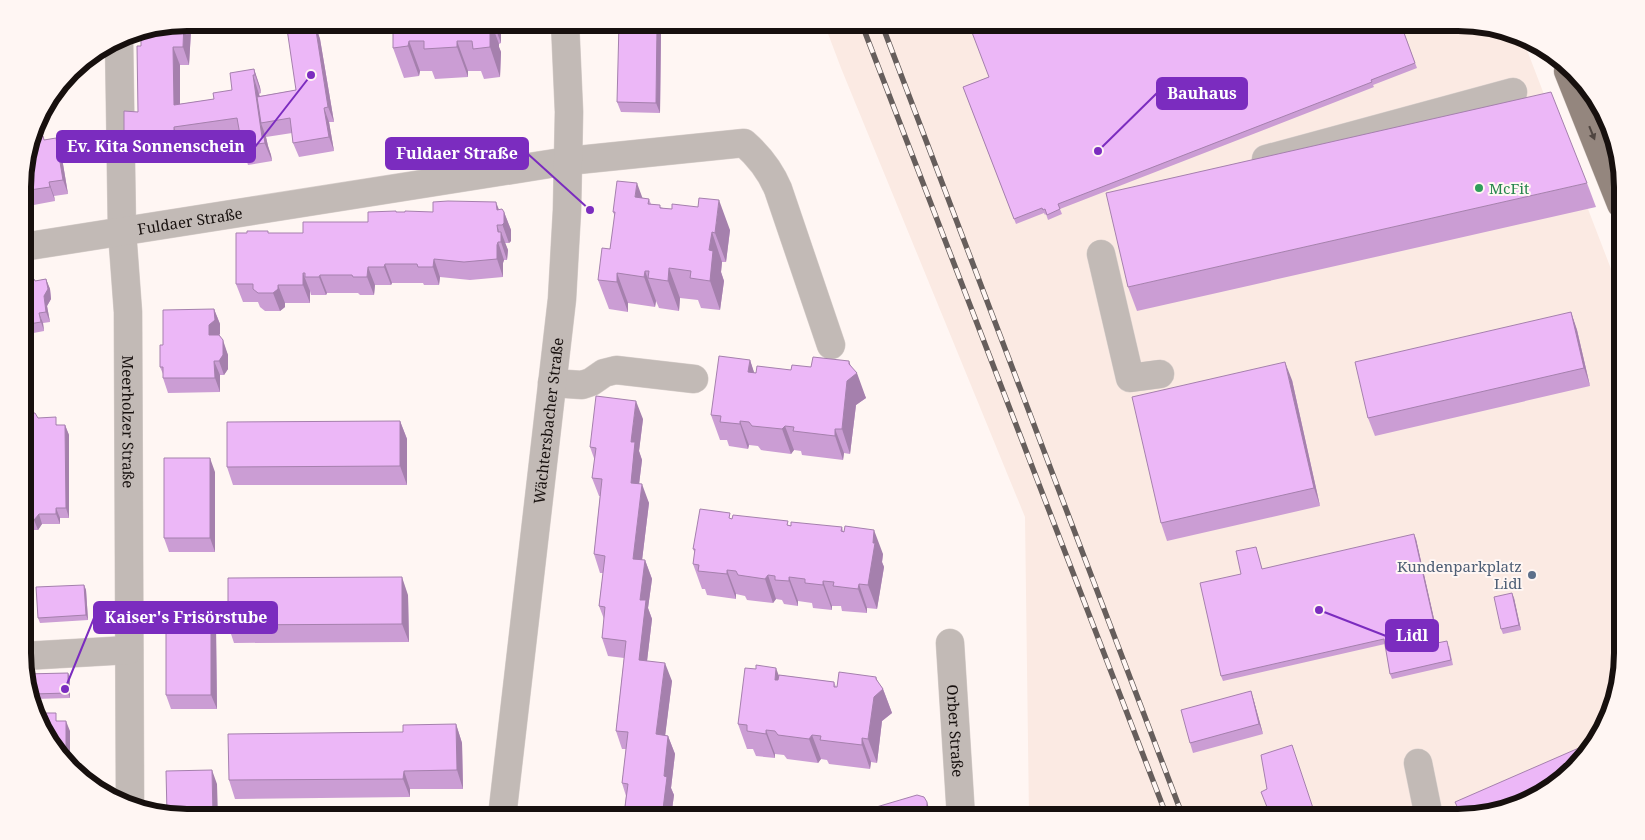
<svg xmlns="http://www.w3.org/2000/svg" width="1645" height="840" font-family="'Noto Serif',serif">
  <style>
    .built { fill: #fbeae3 }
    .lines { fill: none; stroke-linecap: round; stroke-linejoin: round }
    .minor-casing { stroke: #dad1ce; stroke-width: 29 }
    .major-casing { stroke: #dad1ce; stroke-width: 29 }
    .minor { stroke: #c2bab6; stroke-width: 28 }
    .major { stroke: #94867e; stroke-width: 28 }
    .tram { stroke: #665e5c; stroke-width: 1 }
    .rail-casing { stroke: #665e5c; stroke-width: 5.5 }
    .rail { stroke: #fff6f3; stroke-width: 4; stroke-dasharray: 11; stroke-linecap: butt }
    .wall { fill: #cb9dd4 }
    .shaded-wall { fill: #a580ad }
    .building { fill: #ecb7f7; stroke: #a580ad }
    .oneway { fill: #4f4540 }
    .leisure-dot { fill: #2e9e5b; stroke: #fff6f3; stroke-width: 2 }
    .service-dot { fill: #5c6f8a; stroke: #fff6f3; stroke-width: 2 }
    .labels { text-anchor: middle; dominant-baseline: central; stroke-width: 4; stroke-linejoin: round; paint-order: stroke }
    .leisure-label { font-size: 15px; fill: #27864d; stroke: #fff6f3; text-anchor: start }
    .street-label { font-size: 15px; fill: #17100e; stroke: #fff6f3 }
    .service-label { font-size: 15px; fill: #4e5e75; stroke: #fff6f3; text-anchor: end }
    .rim { fill: none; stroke: #17100e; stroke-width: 6 }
    .leader { fill: none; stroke: #7b2cbf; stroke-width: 2 }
    .callout-dot { fill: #7b2cbf; stroke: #fff6f3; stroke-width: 2 }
    .callout { fill: #7b2cbf; stroke: #7b2cbf; stroke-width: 2 }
    .callout-label { font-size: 16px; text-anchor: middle; font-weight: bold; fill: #fff }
  </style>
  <rect width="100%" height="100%" fill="#fff6f3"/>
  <path class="built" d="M1458 22 1522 37 1621 295 1622 654 1605 726 1549 790 1469 817H1029L1025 517 841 68 824 23Z"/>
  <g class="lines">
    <defs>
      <g id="minor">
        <path id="s1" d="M119 38 122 231 128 312 130 804"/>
        <path d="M1266 159 1513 92"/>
        <path id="s2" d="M23 247 568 161 744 143C760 157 770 170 778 189L831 345"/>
        <path d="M1101 254 1130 378 1160 374"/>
        <path d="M552 383 582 385 591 382 604 373 616 370 694 379"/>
        <path id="s3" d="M950 643 961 817"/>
        <path d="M24 656 129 650"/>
        <path d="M1418 763 1429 817"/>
        <path id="s4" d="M502 817 562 299 567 210 569 112 565 22"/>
      </g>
      <path id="major" d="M1568 71 1621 204"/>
    </defs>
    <use href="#minor" class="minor-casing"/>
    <use href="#major" class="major-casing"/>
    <use href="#minor" class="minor"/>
    <use href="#major" class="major"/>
    <path class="tram" d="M1591 92 1621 167"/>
    <defs>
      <path id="rail" d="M861 22 1167 817
        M881 22 1183 817"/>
    </defs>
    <use href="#rail" class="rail-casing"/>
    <use href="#rail" class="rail"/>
  </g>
  <path class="wall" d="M187 22 191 31 189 65H180V104L214 99 232 90 254 69 260 87 261 93 259 94 260 96 296 90 315 24 320 39 334 122H329L334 151 299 157 293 143 292 133 266 137 268 146 271 155 272 161 248 165 242 146 240 136 180 145 181 161H144L143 157H131L124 139 138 112 141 46V32Z
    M393 22H499L501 27V43L499 44V47L501 52 500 77 484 79 481 71H468V77L435 79 432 71H420L419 76 404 78 393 48Z
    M1400 22 1417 68 1373 85 1374 87 1060 209 1062 214 1048 220 1046 214 1045 215 1044 213 1016 224 963 87 989 77Z
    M661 34 660 113 621 112 617 102Z
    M45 140 61 152 68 194 54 196 55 201 23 207V176Z
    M1587 183 1596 207 1137 311 1128 287Z
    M642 198 649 199 651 204 730 230 726 262H722L721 272 724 281 720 310 701 308 698 300 680 298 679 311 659 308 656 301 655 307 628 303V312L609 309 598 280 610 249 615 216 613 212Z
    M499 210 504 212 511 230V241L509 243H505L508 250 507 260H504L503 263V277L470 280 440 277 439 285H424L423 283H392L391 285H375L374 295H360L358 293H327L326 295H311L310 291V303H285V307L280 311H265L260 307 258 302H243L236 284 247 233H303L368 222 397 212H433Z
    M46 279 50 289 51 299 47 306 50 322 43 323 44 331 23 335V281H35Z
    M214 309 220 324V334L219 335 228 355V369L224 375H220V392L168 393 163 378V374L160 367Z
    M1571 312 1577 330 1590 386 1375 436 1368 418Z
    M750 360 754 373 791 370 811 367 851 366 866 398 856 405 850 454 844 453 843 460 802 455 801 451 794 450 791 454 761 450 758 446 749 445 748 449 729 446 727 440H720L711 415Z
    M1292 380 1320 506 1167 541 1161 523Z
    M23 415 58 425H65L69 435V518H60V524H42L38 530H28L24 521Z
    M643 419 639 451 642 460 639 484 649 503 642 560H645L652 579 648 608 652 619 647 661 672 681 665 735 668 736 675 754 671 788 674 795 671 817H626L624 814 626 796 622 783 626 749H622L616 731 624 658 608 656 602 638 604 619 599 606 603 573H600L594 554 600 496H599L592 478 595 461 590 447Z
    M400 421 407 439V485H233L227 467Z
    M215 472V552H169L164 538Z
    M732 519 789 525 842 527 843 531 883 554 882 562 884 567 877 609 867 608V613L842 611 841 606H832V610L813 608 812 603 798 601V606L784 604 782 600 776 599 773 603 747 600 745 596 736 594V599L707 595 705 589H702L693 564 695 553 693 549Z
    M1416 539 1437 632 1425 635 1428 645 1449 646 1453 665 1392 679 1390 674 1385 644 1223 681 1221 676 1241 574 1256 547 1262 569Z
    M24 566 34 571V594H24Z
    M84 585 86 590 88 620 40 623 38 618Z
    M408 595 409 642 234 643 228 625Z
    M1514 598 1521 630 1503 634 1501 629Z
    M216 628 217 709H171L166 695Z
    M756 669 779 675 834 682 836 687 878 682 883 689 892 713 882 721 877 763 871 762 870 769 829 764 827 760 821 759 818 763 787 759 784 755 775 754V758L756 756 753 749H747L738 724Z
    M68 673 70 678V698L34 699 24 675Z
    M1251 691 1254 701 1263 734 1193 753 1190 743Z
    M456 724 462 743 463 789H410V797L235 799 229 780 403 732Z"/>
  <path class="shaded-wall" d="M187 22 191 31 189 65 183 47 184 23Z
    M488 22H491L499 44V47L501 52 500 77 490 47Z
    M493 22H499L501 27V43Z
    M315 24 320 39 334 122 328 107Z
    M657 24 661 34 660 113 656 103Z
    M409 41 420 71 419 76 408 46Z
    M457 41 468 71V77L457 47Z
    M173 47 180 65V123L174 105Z
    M254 69 260 87 261 93 255 75Z
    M253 75 259 94 264 123H261L266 137 268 146 271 155 272 161 262 137Z
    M324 108 329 122 334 151 329 137Z
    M174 127 180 145 181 161 174 143Z
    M56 138 61 152 68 194 63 180Z
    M49 182 54 196 55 201 50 187Z
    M637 183 648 213 635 197Z
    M719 200 730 230 726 262 715 233Z
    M496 202 503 220 504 212 511 230V241L509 243 497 210Z
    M497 225 501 237V232L508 250 507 260 501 242Z
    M712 232 722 262 721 272 724 281 720 310 710 281 709 250Z
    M498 242 504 260 503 263V277L497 259V245Z
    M434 259 440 277 439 285 433 267Z
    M385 264 392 283 391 285 384 267Z
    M368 267 375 285 374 295 367 277Z
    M669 268 680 298 679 311 668 281Z
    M645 271 656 301 655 307 644 277Z
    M303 273 310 291V303L303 285Z
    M617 273 628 303V312L617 282Z
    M320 275 327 293 326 295 319 277Z
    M46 279 50 289 51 299 47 306 50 322 46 312 44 296Z
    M278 285 285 303V307L280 311 273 293Z
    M214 309 220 324V334L215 339 209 335V325Z
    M1571 312 1577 330 1590 386 1584 368Z
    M39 313 43 323 44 331 41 322Z
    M223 340 228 355V369L224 375 219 361Z
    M750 360 758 384 748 372Z
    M214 361 220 375V392L215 378Z
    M849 361 854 375 857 373 866 398 856 405 850 454 842 429Z
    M1285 362 1292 380 1320 506 1314 488Z
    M636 401 643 419 639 451 642 460 637 501 631 483V442Z
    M400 421 407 439V485L400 466Z
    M740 421 749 445 748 449 740 424Z
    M65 425 69 435V518L66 508Z
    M785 426 794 450 791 454 782 429Z
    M835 429 844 453 843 460 835 436Z
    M210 458 215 472V552L210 538Z
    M642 484 649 503 640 577 633 559Z
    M56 508 60 518V524L56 514Z
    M39 514 42 524 38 530 34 520Z
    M874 530 883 554 882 562 884 567 877 609 868 585Z
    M1414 534 1416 539 1437 632 1435 627Z
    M645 560 652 579 648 608 652 619 645 678 639 660 640 600Z
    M32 566 34 571V594L32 589Z
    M727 570 736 594V599L727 574Z
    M768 575 776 599 773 603 765 579Z
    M402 577 408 595 409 642 402 624Z
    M789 577 798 601V606L789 581Z
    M823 581 832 606V610L823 585Z
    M859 584 867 608V613L858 589Z
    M84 585 86 590 88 620 86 615Z
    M1512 593 1514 598 1521 630 1519 625Z
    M211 614 216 628 217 709 211 695Z
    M665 663 672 681 663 753 656 734Z
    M776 668 785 692 775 680Z
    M68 673 70 678V698L68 693Z
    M876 677 881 690 883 689 892 713 882 721 877 763 868 739Z
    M1251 691 1254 701 1263 734 1259 724Z
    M66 721 70 731V764L66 761Z
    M456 724 462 743 463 789 457 770Z
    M766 730 775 754V758L766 734Z
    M812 735 821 759 818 763 809 739Z
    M668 736 675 754 671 788 674 795 671 817H662L664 776Z
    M862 738 871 762 870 769 862 745Z
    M212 770 217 784 218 817H213Z
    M404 771 410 789V797L403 779Z
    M927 802 930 812V817H927Z"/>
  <path class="building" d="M393 22H490V47L473 49 472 41H457V47L424 49V41H409L408 46 393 48Z
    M968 22H1400L1415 63 1371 80 1372 82 1058 204 1060 209 1047 215 1045 209 1043 210 1042 208 1014 219 963 87 989 77Z
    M184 23 183 47H173L174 105 214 99 213 93 232 90 230 73 254 69 255 75H253L262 137H264L265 143 242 146 237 118 174 127V143H138V139H124V111L138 112 137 46H141V32Z
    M315 24 328 107 324 108 329 137 293 143 290 118 261 123 257 97 296 90 287 29Z
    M619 24H657L656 103 617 102Z
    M1551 92 1587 183 1128 287 1106 193Z
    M43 136 44 140 56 138 63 180 49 182 50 187 23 191V176L33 138Z
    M617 181 637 183 635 197 649 199 648 204 660 205V208L672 209V204L698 207 699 198 719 200 715 233 712 232 709 250 713 251 710 281 690 278 691 271 669 268 668 281 648 278 649 271H645L644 277 617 273V282L598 280 602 248 610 249 615 212H613Z
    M448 201 496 202 497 210 502 209 504 212V223L502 225H497L498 232H501V242H498L497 245V259L464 262 434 259 433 267H418L417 264H385L384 267H368L367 277H353L352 275H320L319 277H305V273H303V285H278V289L273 293H258L253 289V284H236V233H247V231H268V233H303V222H368V212L396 211V212H405V211L433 212V202Z
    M34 279 35 281 46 279 48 289 44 296 46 312 39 313 41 322 23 325V281Z
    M214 309 215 320 209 325V335H219L223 340V355L219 361H214L215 378H163V367H160V345H163V310Z
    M1571 312 1584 368 1368 418 1355 362Z
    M719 356 750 360 748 372 756 373 757 366 791 370 792 365 811 367 813 357 849 361V364L857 373 847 381 842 429H835V436L793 431 794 427 785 426 782 429 752 426 749 422 740 421V424L720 422 721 416 711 415Z
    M1285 362 1314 488 1161 523 1132 397Z
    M596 396 636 401 631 442H635L631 483 642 484 633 559 645 560 640 600H646L639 660 665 663 656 734 668 736 664 776 667 777 662 817H655L624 814 628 784 622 783 628 732 616 731 626 641 602 638 605 607 599 606 605 556 594 554 602 479 592 478 596 448 590 447Z
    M25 413H35L38 418 56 417V425H65L66 508H56V514H39L34 520H25L24 519 23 415Z
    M400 421V466L227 467V422Z
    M164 458H210V538H164Z
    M700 509 730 513 729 518 732 519 733 515 788 521 787 525 791 526V522L842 527 841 531 844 532 845 526 874 530 873 543H875L868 585 859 584 858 589 833 586 834 582 823 581V585L805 583V579L789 577V581L775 580V576L768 575 765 579 738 575 736 571 727 570V574L698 571 699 565 693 564 695 549H693Z
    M1414 534 1435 627 1423 630 1427 645 1447 641 1451 660 1390 674 1384 639 1221 676 1200 583 1241 574 1236 551 1256 547 1262 569Z
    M24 566H32V589H24Z
    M402 577V624L228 625V578Z
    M84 585 86 615 38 618 36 587Z
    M1512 593 1519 625 1501 629 1494 597Z
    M166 614H211V695H166Z
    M756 665 776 668 775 680H778L779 675 834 682V687H837L839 672 876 677V679L883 689 874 697 868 739 862 738V745L820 740 821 736 812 735 809 739 778 735 775 731 766 730V734L747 731V725L738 724 745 668 756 669Z
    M68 673V693L32 694 24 675V674Z
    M1251 691 1259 724 1190 743 1181 710Z
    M39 712 40 713H56V721H66V761L56 753Z
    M456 724 457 770 404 771 403 779 229 780 228 734 403 732V725Z
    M1588 744 1589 745 1549 790 1469 817H1462L1455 802Z
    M1292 745 1316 817H1271L1261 792 1267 789 1261 755Z
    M212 770 213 817 187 818 167 813 166 771Z
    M917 795 924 797 927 802V817H876L873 808Z"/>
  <defs><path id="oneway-solid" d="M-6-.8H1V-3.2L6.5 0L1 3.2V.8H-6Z" transform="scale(1.25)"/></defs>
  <use class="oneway" href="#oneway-solid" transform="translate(1592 133) rotate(68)"/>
  <circle class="leisure-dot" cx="1479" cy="188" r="5"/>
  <circle class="service-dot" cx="1532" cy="575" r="5"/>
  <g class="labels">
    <g class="leisure-label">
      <text x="1489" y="188">McFit</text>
    </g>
    <g class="street-label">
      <text stroke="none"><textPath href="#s2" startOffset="169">Fuldaer Straße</textPath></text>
      <text stroke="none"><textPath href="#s1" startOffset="384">Meerholzer Straße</textPath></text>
      <text stroke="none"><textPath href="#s4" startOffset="399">Wächtersbacher Straße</textPath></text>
      <text stroke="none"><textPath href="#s3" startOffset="88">Orber Straße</textPath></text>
    </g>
    <g class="service-label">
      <text x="1522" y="566">Kundenparkplatz<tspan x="1522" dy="17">Lidl</tspan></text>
    </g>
  </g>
  <path d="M0 0H1645V840H0ZM187 31H1458A156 156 0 0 1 1614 187V653A156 156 0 0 1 1458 809H187A156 156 0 0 1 31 653V187A156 156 0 0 1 187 31Z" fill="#fff6f3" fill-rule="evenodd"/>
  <path class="rim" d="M187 31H1458A156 156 0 0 1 1614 187V653A156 156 0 0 1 1458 809H187A156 156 0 0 1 31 653V187A156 156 0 0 1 187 31Z"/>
  <path class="leader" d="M1098 151L1157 93M311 75L255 147M590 210L528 154M65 689L94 618M1319 610L1386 636"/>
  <g class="callout-dot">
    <circle cx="1098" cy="151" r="5"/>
    <circle cx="311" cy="75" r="5"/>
    <circle cx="590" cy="210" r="5"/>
    <circle cx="65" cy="689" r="5"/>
    <circle cx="1319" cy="610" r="5"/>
  </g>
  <g class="callout">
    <rect x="1157" y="78" width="90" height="31" rx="5"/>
    <rect x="57" y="131" width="198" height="31" rx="5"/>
    <rect x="386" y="138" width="142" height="31" rx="5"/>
    <rect x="94" y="602" width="183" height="31" rx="5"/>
    <rect x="1386" y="620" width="52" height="31" rx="5"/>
  </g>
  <g class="callout-label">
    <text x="1202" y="99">Bauhaus</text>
    <text x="156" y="152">Ev. Kita Sonnenschein</text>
    <text x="457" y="159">Fuldaer Straße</text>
    <text x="186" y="623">Kaiser's Frisörstube</text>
    <text x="1412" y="641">Lidl</text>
  </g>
</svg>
